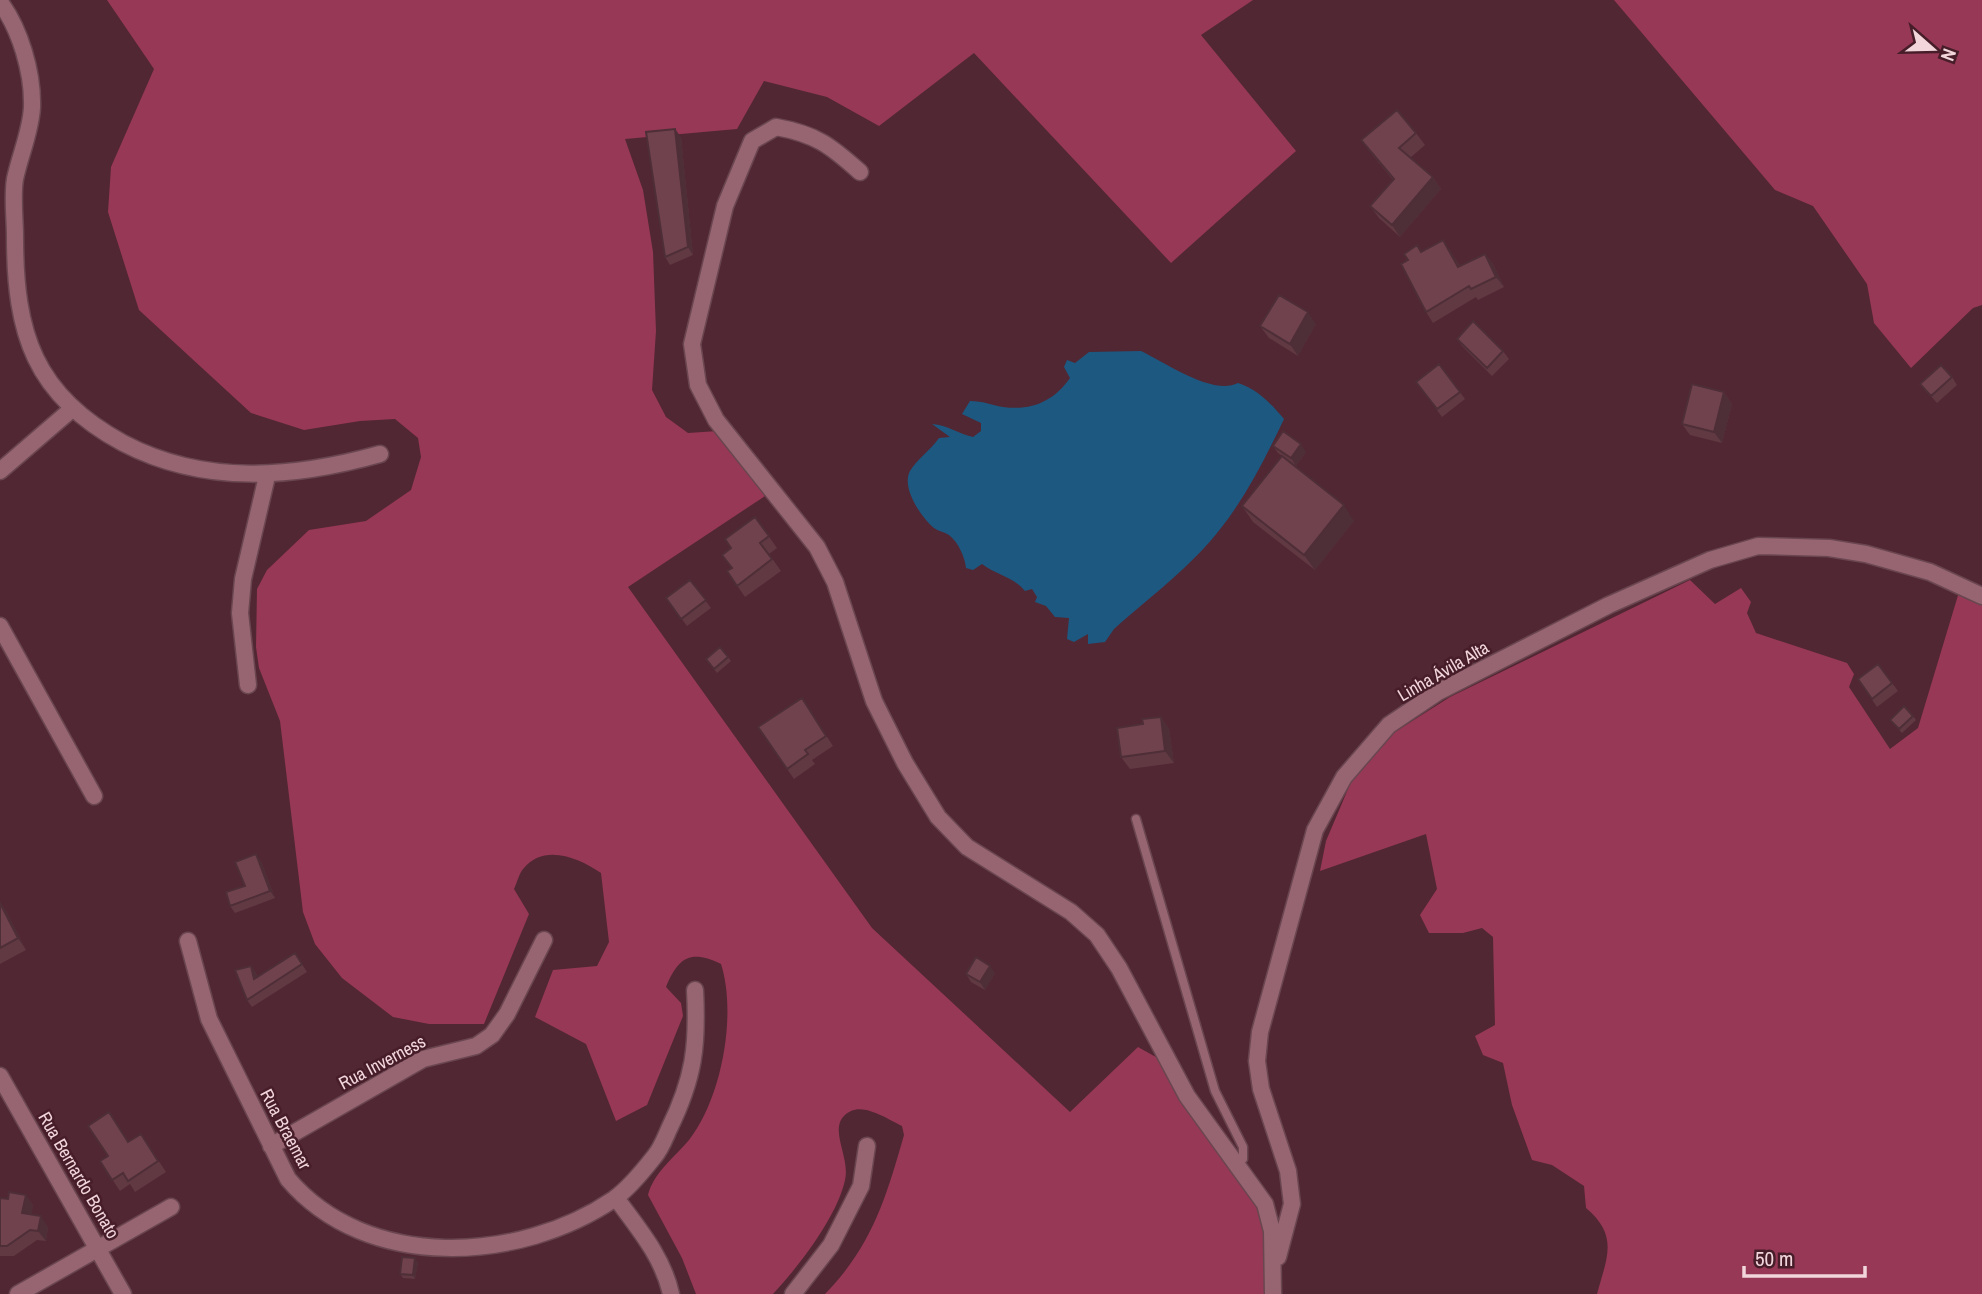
<svg xmlns="http://www.w3.org/2000/svg" width="1982" height="1294" font-family="'Archivo Narrow',sans-serif">
  <style>
    .green { fill: #973856 }
    .water { fill: #1d5881 }
    .lines { fill: none; stroke-linecap: round; stroke-linejoin: round }
    .lane-casing { stroke: #6a4650; stroke-width: 11 }
    .street-casing { stroke: #6a4650; stroke-width: 19 }
    .lane { stroke: #966571; stroke-width: 8 }
    .street { stroke: #966571; stroke-width: 16 }
    .wall { fill: #603943 }
    .shaded-wall { fill: #4e2e37 }
    .building { fill: #70424e; stroke: #4e2e37; stroke-width: 2 }
    .labels { text-anchor: middle; dominant-baseline: central; stroke-width: 5; stroke-linejoin: round; paint-order: stroke }
    .street-label { font-size: 18px; fill: #f2d6dc; stroke: #461d29 }
  </style>
  <rect width="100%" height="100%" fill="#512733"/>
  <path class="green" d="M107 0H1253L1201 35 1296 151 1171 263 974 53 879 126 827 97 764 81 737 129 625 139 643 190 653 252 656 331 652 390 666 417 688 433 718 431 768 494 628 587 872 928 1070 1112 1138 1047 1163 1061 1258 1208 1264 1235 1267 1294H825C872 1246 886 1198 904 1135L902 1126C889 1120 866 1104 851 1111 824 1124 851 1155 845 1180 837 1217 799 1266 773 1294H696L682 1258 648 1195C654 1172 674 1158 689 1140 722 1098 737 1014 721 964 690 949 678 958 666 987L681 1003 683 1016 647 1105 616 1121 586 1044 535 1017 553 970 597 966 609 942 601 873C580 858 544 843 524 868 519 873 517 883 514 889L529 914 484 1024H429L393 1017 342 978 315 944 303 912 280 721 259 668 256 647 257 589 267 570 309 530 366 521 411 490 421 457 418 438 395 419 360 421 304 430 251 413 139 310 108 212 111 167 154 69Z
    M1614 0H1982V305L1973 308 1911 368 1874 323 1867 284 1813 206 1775 190Z
    M1690 580 1715 604 1741 588 1751 602 1747 613 1756 633 1847 663 1854 674 1849 687 1890 749 1918 728 1959 592 1982 604V1294H1597C1607 1257 1619 1236 1586 1208L1584 1186 1552 1165 1532 1160 1512 1105 1503 1063 1483 1055 1475 1036 1495 1025 1493 937 1482 928 1463 933H1429L1420 915 1437 889 1426 834 1320 871 1326 841 1351 782 1395 732 1450 697Z"/>
  <path class="water" d="M1141 351C1166 363 1213 396 1238 383 1259 390 1270 403 1284 419 1266 457 1247 495 1221 528 1192 566 1150 597 1114 629L1105 642 1088 644V634L1074 642 1067 639 1069 618 1055 617 1046 606 1035 602 1037 597 1032 589 1025 591C1014 577 996 575 982 564L973 570 966 568C965 557 958 542 949 535 944 532 938 531 934 528 921 517 901 488 910 471 917 459 931 450 939 438L950 437 932 424C948 425 958 434 973 437L981 431V423L962 414 970 401C983 401 991 405 1003 407 1032 411 1054 401 1070 378L1064 367 1067 360 1075 363 1089 352Z"/>
  <g class="lines">
    <defs>
      <path id="lane" d="M1136 819 1215 1091 1243 1147V1159L1237 1164"/>
      <path id="street" d="M0 2C20 29 33 72 32 107 31 131 20 155 15 179 12 197 15 218 15 237 15 333 34 395 123 443 205 486 294 478 380 454
        M860 172C831 146 816 134 776 127L752 141 725 206 692 344 698 385 716 420 817 547 835 582 874 701 905 763 938 817 967 847 1071 912 1097 935 1119 968 1187 1096 1265 1204 1272 1231 1273 1294
        M0 471 72 409
        M0 626 94 796
        M248 685 240 613 243 579 267 476
        M188 941 209 1019 288 1179C367 1272 520 1263 614 1199 628 1189 643 1171 654 1157 661 1149 665 1138 669 1129 694 1078 698 1046 695 990
        M0 1076 123 1294
        M271 1146 423 1059 476 1046 492 1035 507 1014 544 940
        M616 1198C638 1228 663 1257 671 1294
        M1278 1257 1292 1204 1288 1171 1261 1089 1257 1061 1260 1032 1315 830 1344 777 1389 725 1438 692 1609 605 1710 560 1758 546 1829 548 1866 554 1930 572 1982 596
        M18 1294 171 1207
        M793 1294 831 1245 861 1186 867 1146"/>
    </defs>
    <use href="#lane" class="lane-casing"/>
    <use href="#street" class="street-casing"/>
    <use href="#lane" class="lane"/>
    <use href="#street" class="street"/>
  </g>
  <path class="wall" d="M1416 133 1425 145 1410 158 1433 177 1441 189 1400 237 1379 218 1370 206 1393 180 1369 151 1361 140Z
    M681 137 693 255 670 265 665 257Z
    M1443 240 1460 266 1485 254 1493 264 1504 287 1478 300 1476 297 1433 323 1426 312 1408 260Z
    M1316 324 1298 356 1269 338 1260 326Z
    M1457 339 1503 351 1509 359 1492 376 1462 346Z
    M1439 364 1465 399 1442 417 1416 382Z
    M1952 377 1957 385 1937 403 1920 384Z
    M1724 392 1732 404 1722 443 1690 435 1682 424Z
    M1273 446 1306 452 1296 466 1282 456 1354 521 1315 570 1253 522 1242 506 1282 456 1278 453Z
    M755 517 777 548 769 554 781 571 745 597 727 571 731 568V548Z
    M690 580 711 608 687 626 666 598Z
    M720 647 731 661 717 673 706 659Z
    M1878 664 1898 691 1877 707 1858 679Z
    M802 698 833 746 812 760 815 764 794 779 758 727Z
    M1913 716 1916 720 1902 733 1890 720Z
    M1161 717 1169 729 1174 763 1130 769 1121 757 1143 724Z
    M261 861 275 898 235 913 230 906Z
    M0 902 6 911 26 950 0 964Z
    M295 953 307 972 252 1007 247 1000 251 966 256 973 257 977Z
    M995 973 985 990 971 982 966 974Z
    M141 1134 166 1172 135 1192 130 1184 120 1191 100 1161Z
    M26 1195 33 1205 31 1215 48 1227 46 1241 37 1240 14 1256H0V1198L8 1199Z
    M418 1262 415 1279 403 1278 400 1274Z"/>
  <path class="shaded-wall" d="M675 129 681 137 693 255 688 247Z
    M1433 177 1441 189 1400 237 1392 225Z
    M1443 240 1451 251 1466 278 1458 267Z
    M1485 254 1493 264 1504 287 1496 277Z
    M1308 312 1316 324 1298 356 1290 344Z
    M1724 392 1732 404 1722 443 1714 432Z
    M1301 444 1306 452 1296 466 1291 458Z
    M1344 505 1354 521 1315 570 1304 555Z
    M1161 717 1169 729 1174 763 1165 751Z
    M256 854 261 861 275 898 270 891Z
    M0 902 6 911 26 950 18 938Z
    M251 966 256 973 259 986 254 979Z
    M990 966 995 973 985 990 980 982Z
    M26 1195 33 1205 30 1223 22 1213Z
    M41 1216 48 1227 46 1241 38 1231Z
    M415 1258 418 1262 415 1279 413 1275Z"/>
  <path class="building" d="M1397 110 1416 133 1399 148 1433 177 1392 225 1370 206 1394 179 1361 140Z
    M675 129 688 247 665 257 646 132Z
    M1443 240 1458 267 1485 254 1496 277 1471 289 1469 286 1426 312 1401 264 1408 260 1404 254 1417 245 1421 252Z
    M1279 295 1308 312 1290 344 1260 326Z
    M1473 321 1503 351 1487 368 1457 339Z
    M1439 364 1460 392 1437 409 1416 382Z
    M1941 365 1952 377 1931 396 1920 384Z
    M1692 384 1724 392 1714 432 1682 424Z
    M1283 431 1301 444 1291 458 1273 446Z
    M1282 456 1344 505 1304 555 1242 506Z
    M755 517 769 536 760 543 772 559 737 586 727 571 732 568 722 555 731 548 725 539Z
    M690 580 706 600 681 619 666 598Z
    M720 647 728 657 714 669 706 659Z
    M1878 664 1892 683 1872 699 1858 679Z
    M802 698 826 736 805 750 808 754 787 769 758 727Z
    M1904 706 1913 716 1899 729 1890 720Z
    M1161 717 1165 751 1121 757 1117 728 1143 724 1142 719Z
    M256 854 270 891 230 906 226 892 245 886 235 862Z
    M0 903 18 938 0 948Z
    M295 953 302 964 247 1000 235 970 251 966 254 979Z
    M976 957 990 966 980 982 966 974Z
    M109 1112 128 1142 141 1134 158 1161 128 1181 123 1173 112 1180 100 1161 108 1156 88 1126Z
    M9 1192 26 1195 22 1213 41 1216 38 1231 30 1230 7 1246H0V1198L8 1199Z
    M402 1257 415 1258 413 1275 400 1274Z"/>
  <g class="labels">
    <g class="street-label">
      <text transform="translate(1443 671) rotate(-30)">Linha Ávila Alta</text>
      <text transform="translate(382 1062) rotate(-28)">Rua Inverness</text>
      <text transform="translate(286 1129) rotate(62)">Rua Braemar</text>
      <text transform="translate(79 1175) rotate(60)">Rua Bernardo Bonato</text>
    </g>
  </g>
  <g transform="translate(1933 49) rotate(110)" stroke="#461d29" stroke-width="5" paint-order="stroke">
  <path d="M0-5L12 26L0 18L-12 26Z" fill="#f2d6dc"/>
  <text y="-10" font-size="19" font-weight="bold" text-anchor="middle" fill="#f2d6dc">N</text>
  </g>
  <path d="M1744 1266v10h121v-10" fill="none" stroke="#f2d6dc" stroke-width="3.5"/>
  <text x="1755" y="1266" font-size="21" fill="#f2d6dc" stroke="#461d29" stroke-width="5" paint-order="stroke">50 m</text>
</svg>
